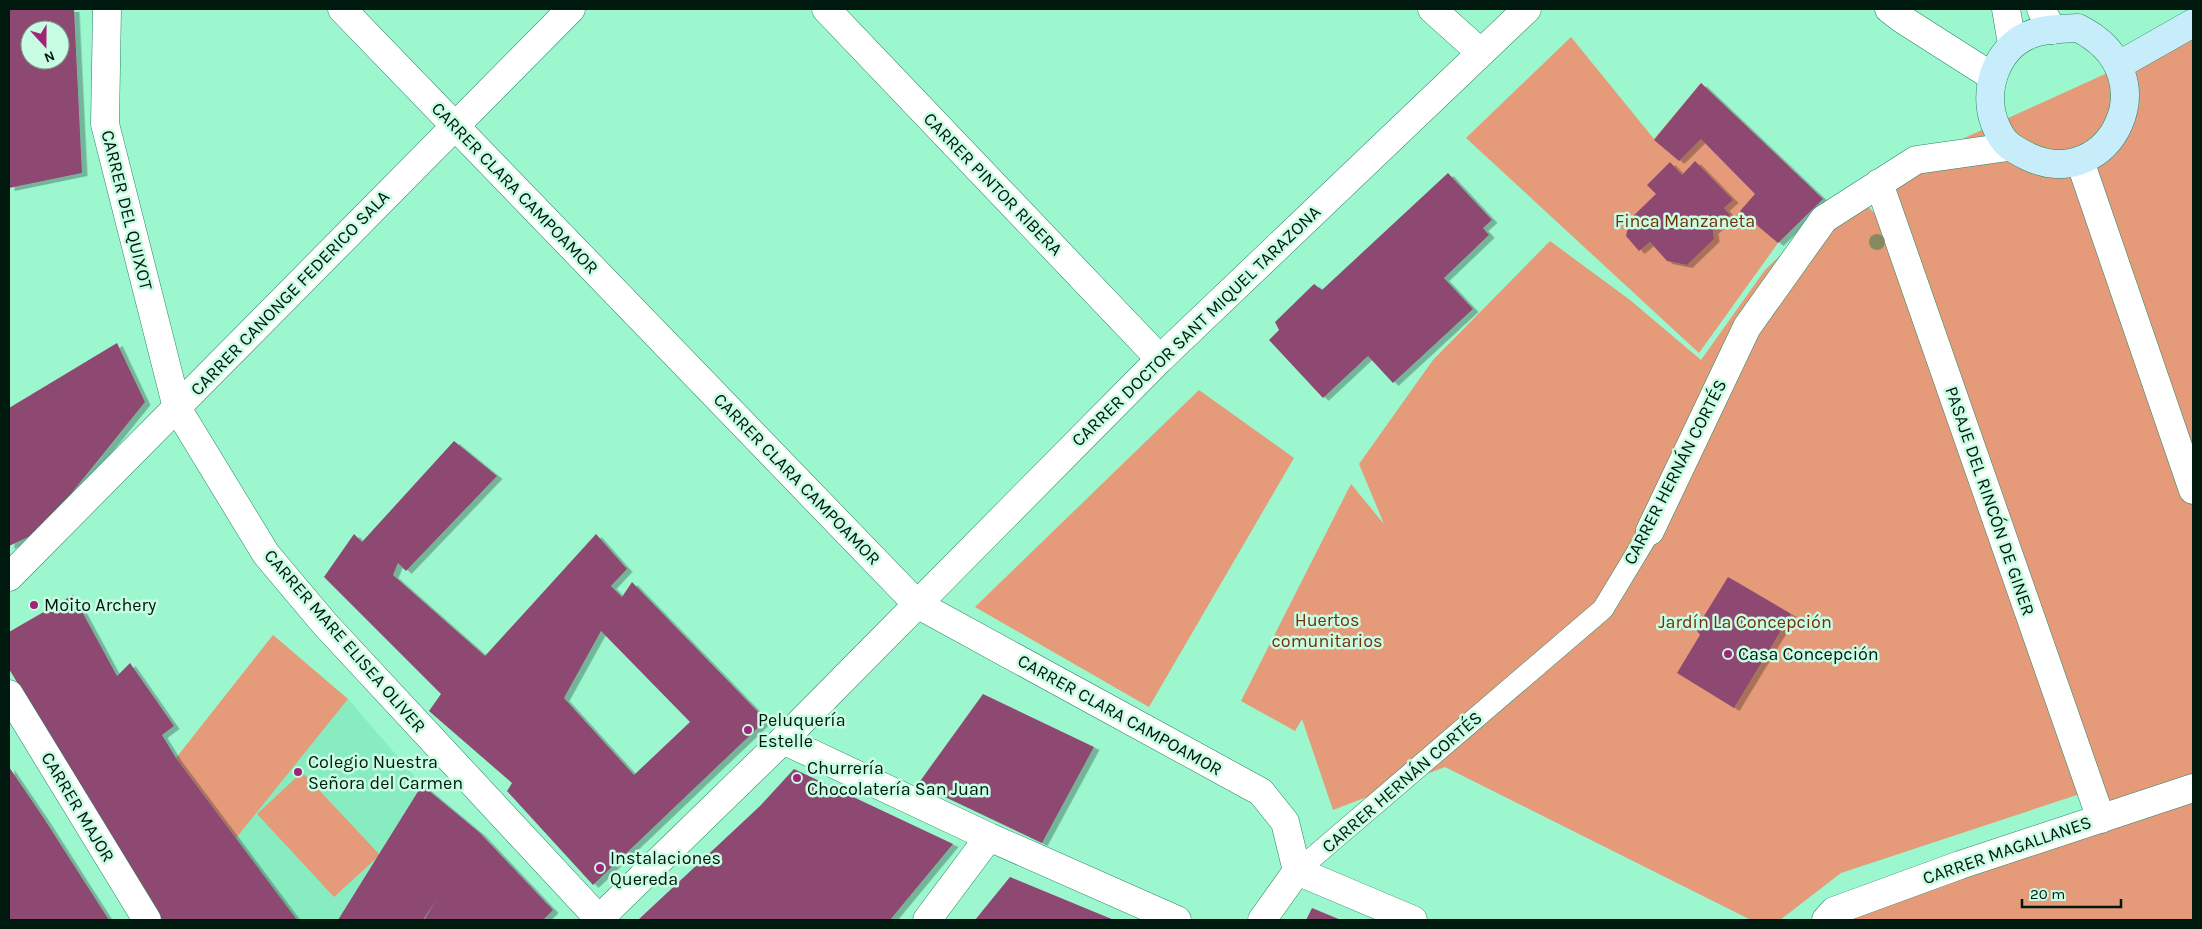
<svg xmlns="http://www.w3.org/2000/svg" width="2202" height="929" font-family="Karla,sans-serif">
  <style>
    .built { fill: #87edc1 }
    .green { fill: #e59a79 }
    .building { fill: #8e4a73; fill-rule: evenodd; filter: url(#shadow) }
    .lines { fill: none; stroke-linecap: round; stroke-linejoin: round }
    .pedestrian-casing { stroke: #258663; stroke-width: 22 }
    .minor-casing { stroke: #258663; stroke-width: 29 }
    .tertiary-casing { stroke: #258663; stroke-width: 29 }
    .secondary-casing { stroke: #258663; stroke-width: 29 }
    .pedestrian { stroke: #fff; stroke-width: 21 }
    .minor { stroke: #fff; stroke-width: 28 }
    .tertiary { stroke: #fff; stroke-width: 28 }
    .secondary { stroke: #c8edfa; stroke-width: 28 }
    .tree { fill: #878962 }
    .poi-dot { fill: #a12478; stroke: #c8fce3; stroke-width: 2 }
    .labels { text-anchor: middle; dominant-baseline: central; stroke-width: 5; stroke-linejoin: round; paint-order: stroke }
    .street-label { font-size: 18px; fill: #00190e; stroke: #c8fce3 }
    .park-label { font-size: 18px; fill: #752f08; stroke: #c8fce3 }
    .poi-label { font-size: 18px; fill: #00190e; stroke: #c8fce3; text-anchor: start }
  </style>
  <defs>
    <filter id="shadow"><feDropShadow dx="5.5" dy="3" stdDeviation="0" flood-color="#0004"/></filter>
  </defs>
  <rect width="100%" height="100%" fill="#9cf7cf"/>
  <path class="built" d="M273 635 350 701 422 785 480 833 423 920H296L236 838Z"/>
  <path class="green" d="M2193 34V920H1830L2101 819 2080 794 1841 873 1780 920H1751L1445 767 1333 810 1302 719 1295 731 1241 701 1351 484 1384 524 1359 464 1433 360 1550 241 1630 300 1701 360 1765 270 1849 189 1897 234 1879 183 1916 160Z
    M1571 37 1654 139 1701 83 1823 199 1778 243 1699 353 1466 138Z
    M1199 390 1294 458 1149 707 975 607Z
    M273 635 348 699 236 838 176 758Z
    M302 772 380 855 334 897 257 814Z"/>
  <path class="building" d="M9 9H74L82 173 9 188ZM30 30H60V60H30Z
    M1701 83 1823 199 1778 243 1740 211 1755 194 1701 139 1679 161 1654 140Z
    M1695 161 1733 200 1724 208 1730 215 1713 231 1714 239 1687 265 1667 261 1650 242 1639 251 1626 236 1630 219 1656 194 1647 185 1670 162 1682 175Z
    M1448 173 1492 220 1483 228 1489 235 1444 278 1473 309 1393 383 1368 356 1323 398 1269 340 1279 330 1275 322 1314 284 1322 290Z
    M117 343 145 402 41 531 9 546V408Z
    M454 441 497 476 406 571 398 563 393 575 485 656 596 534 627 569 611 586 622 597 632 582 766 720 593 885 507 791 512 783 429 711 441 694 324 577 354 534 362 542ZM601 631 690 722 634 775 564 698Z
    M1728 577 1791 614 1734 708 1677 673 1700 635 1696 629Z
    M73 595 117 676 130 663 174 726 162 735 176 758 297 920H162L9 669V632Z
    M983 694 1094 747 1042 843 918 784Z
    M9 767 43 817 109 920H9Z
    M794 769 953 844 890 920H638L760 806Z
    M422 785 480 833 553 910 543 920H424L437 899 423 920H338Z
    M1010 877 1114 920H975Z
    M1312 908 1341 920H1306Z"/>
  <g class="lines">
    <defs>
      <path id="pedestrian" d="M1297 871 1603 609 1650 531"/>
      <path id="minor" d="M107 9 105 124 177 408 266 554 324 623 600 920
        M342 9 917 604 1261 792 1285 822 1297 871
        M826 9 1160 359
        M1432 9 1480 52
        M2006 9 2012 44
        M2041 9 2052 30
        M1879 183 2101 819
        M1650 531 1747 327 1824 219 1916 160 2008 147
        M9 577 571 9
        M9 694 147 920
        M783 740 989 837 1177 920
        M1297 871 1413 920
        M599 919 783 740 1160 359 1527 9
        M927 920 989 837
        M1262 920 1297 871
        M1826 920 1834 911 1960 865 2193 788"/>
      <path id="tertiary" d="M1889 9 1902 19 1993 77
        M2080 161 2193 490"/>
      <path id="secondary" d="M2078 28C2171 74 2110 194 2029 157 2011 148 2003 144 1995 124 1982 91 1996 49 2029 35 2044 28 2063 29 2078 28Z
        M2119 65 2193 23"/>
    </defs>
    <use href="#pedestrian" class="pedestrian-casing"/>
    <use href="#minor" class="minor-casing"/>
    <use href="#tertiary" class="tertiary-casing"/>
    <use href="#secondary" class="secondary-casing"/>
    <use href="#pedestrian" class="pedestrian"/>
    <use href="#minor" class="minor"/>
    <use href="#tertiary" class="tertiary"/>
    <use href="#secondary" class="secondary"/>
  </g>
  <circle class="tree" cx="1877" cy="242" r="8"/>
  <g class="poi-dot">
    <circle cx="34" cy="605" r="5"/>
    <circle cx="1728" cy="654" r="5"/>
    <circle cx="748" cy="730" r="5"/>
    <circle cx="298" cy="772" r="5"/>
    <circle cx="797" cy="778" r="5"/>
    <circle cx="600" cy="868" r="5"/>
  </g>
  <g class="labels">
    <g class="street-label">
      <text transform="translate(993 184) rotate(46)">CARRER PINTOR RIBERA</text>
      <text transform="translate(515 188) rotate(46)">CARRER CLARA CAMPOAMOR</text>
      <text transform="translate(127 210) rotate(76)">CARRER DEL QUIXOT</text>
      <text transform="translate(290 293) rotate(-46)">CARRER CANONGE FEDERICO SALA</text>
      <text transform="translate(1196 326) rotate(-44)">CARRER DOCTOR SANT MIQUEL TARAZONA</text>
      <text transform="translate(1675 472) rotate(-63)">CARRER HERNÁN CORTÉS</text>
      <text transform="translate(797 479) rotate(46)">CARRER CLARA CAMPOAMOR</text>
      <text transform="translate(1990 501) rotate(71)">PASAJE DEL RINCÓN DE GINER</text>
      <text transform="translate(345 641) rotate(49)">CARRER MARE ELISEA OLIVER</text>
      <text transform="translate(1120 715) rotate(29)">CARRER CLARA CAMPOAMOR</text>
      <text transform="translate(1402 782) rotate(-41)">CARRER HERNÁN CORTÉS</text>
      <text transform="translate(78 807) rotate(59)">CARRER MAJOR</text>
      <text transform="translate(2007 850) rotate(-19)">CARRER MAGALLANES</text>
    </g>
    <g class="park-label">
      <text x="1685" y="221">Finca Manzaneta</text>
      <text x="1327" y="620">Huertos<tspan x="1327" dy="21">comunitarios</tspan></text>
      <text x="1745" y="622">Jardín La Concepción</text>
    </g>
    <g class="poi-label">
      <text x="44" y="605">Moito Archery</text>
      <text x="1738" y="654">Casa Concepción</text>
      <text x="758" y="720">Peluquería<tspan x="758" dy="21">Estelle</tspan></text>
      <text x="308" y="762">Colegio Nuestra<tspan x="308" dy="21">Señora del Carmen</tspan></text>
      <text x="807" y="768">Churrería<tspan x="807" dy="21">Chocolatería San Juan</tspan></text>
      <text x="610" y="858">Instalaciones<tspan x="610" dy="21">Quereda</tspan></text>
    </g>
  </g>
  <rect width="2202" height="929" fill="none" stroke="#00190e" stroke-width="20"/>
  <g transform="translate(45 45) rotate(159)"><circle r="24" fill="#c8fce3" stroke="#78a18e"/>
  <path d="M0-4L9 19L0 12L-9 19Z" fill="#a12478"/>
  <text y="-8" font-size="14" font-weight="bold" text-anchor="middle" fill="#00190e">N</text>
  </g>
  <path d="M2022 899v8h99v-8" fill="none" stroke="#00190e" stroke-width="2.5"/>
  <text x="2030" y="899" font-size="15" fill="#00190e" stroke="#c8fce3" stroke-width="4" paint-order="stroke">20 m</text>
</svg>
